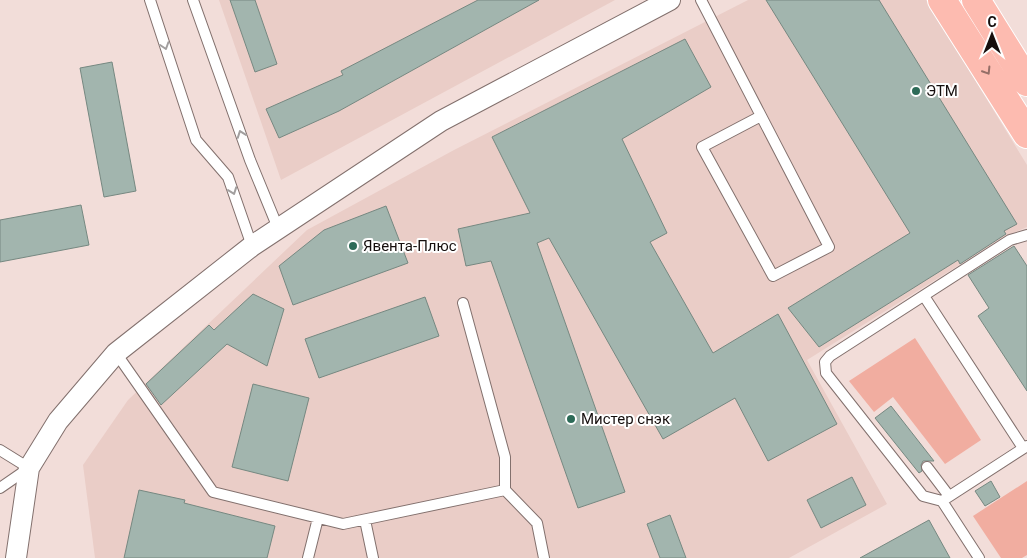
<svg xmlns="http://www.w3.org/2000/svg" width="1027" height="558" font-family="Roboto,sans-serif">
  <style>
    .built { fill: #eacdc7 }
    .green { fill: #f1ada0 }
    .building { fill: #a2b5ae; stroke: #768881 }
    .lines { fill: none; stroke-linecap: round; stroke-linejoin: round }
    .lane-casing { stroke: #82706d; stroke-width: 12 }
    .street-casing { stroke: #82706d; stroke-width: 22 }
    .primary-casing { stroke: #fff; stroke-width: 30 }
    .lane { stroke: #fff; stroke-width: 10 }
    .street { stroke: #fff; stroke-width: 20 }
    .primary { stroke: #fdbbb0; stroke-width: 28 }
    .oneway { stroke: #a29f9f }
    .oneway2 { stroke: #956e67 }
    .poi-dot { fill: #2d6b58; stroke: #fff; stroke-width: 2 }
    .labels { text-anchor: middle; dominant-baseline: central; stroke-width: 4; stroke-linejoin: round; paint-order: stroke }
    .poi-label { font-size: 15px; fill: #160f0e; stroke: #fff; text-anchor: start }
  </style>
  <rect width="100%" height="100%" fill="#f2ddd9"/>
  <path class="built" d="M219 0H615L281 180Z
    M748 0H926L1027 165V227L1004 237 807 360 887 504 789 558H95L83 465 128 400 307 230 454 150Z"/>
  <path class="green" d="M915 338 981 440 945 464 893 397 874 412 849 381Z
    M1027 481V555L1022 558H1001L973 516Z"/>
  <path class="building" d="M230 0H255L277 64 255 72Z
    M478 0H539L339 111 279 138 266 109 343 75 341 71Z
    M766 0H879L1017 224 1004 231 1006 234 960 264 958 260 819 347 788 308 910 233Z
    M685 39 711 87 622 139 667 233 650 242 713 353 778 314 837 424 768 461 735 398 663 439 549 238 537 243 625 492 578 508 491 261 466 266 458 229 530 213 492 137Z
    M112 62 136 191 104 197 80 68Z
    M81 205 89 245 0 262V220Z
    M386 206 408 263 293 305 279 266 324 230Z
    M1014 246 1027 266V391L978 316 989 308 968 275Z
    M253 294 284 309 267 366 227 344 161 405 146 384 209 325 214 330Z
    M425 297 439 336 319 378 305 339Z
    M253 384 309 398 288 481 232 467Z
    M891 406 934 461H923L921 465 922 471 919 473 875 418Z
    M852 477 866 505 821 528 807 500Z
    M991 481 1000 497 985 506 975 491Z
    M139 490 185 500 184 503 275 526 267 558H124Z
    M670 515 686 558H660L647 524Z
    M929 520 950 558H860Z"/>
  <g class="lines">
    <defs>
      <path id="lane" d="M150 0 196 140 228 177 252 246
        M193 0 250 160 278 228
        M701 0 829 247 773 276 702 147 761 116
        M924 296 1023 448
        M116 353 213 492 343 524 505 490V457L463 303
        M0 450 29 468 0 488
        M927 467 949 496
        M505 490 537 523 544 558
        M942 501 1027 446
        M365 520 373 558
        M308 558 318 518
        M979 558 942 501 923 496 826 373 825 362 830 356 1010 240 1027 235"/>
      <path id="street" d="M16 558 29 468 58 421 116 353 252 246 441 121 670 0"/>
      <path id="primary" d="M942 0 1027 134
        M976 0 1027 82"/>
    </defs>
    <use href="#lane" class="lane-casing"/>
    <use href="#street" class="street-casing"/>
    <use href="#primary" class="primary-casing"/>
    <use href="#lane" class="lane"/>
    <use href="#street" class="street"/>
    <use href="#primary" class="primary"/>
  </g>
  <defs><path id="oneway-chevron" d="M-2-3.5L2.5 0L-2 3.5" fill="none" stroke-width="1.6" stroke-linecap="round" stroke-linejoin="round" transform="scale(1.25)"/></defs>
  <g class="oneway">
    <use href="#oneway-chevron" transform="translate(165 46) rotate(72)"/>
    <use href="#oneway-chevron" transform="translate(241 134) rotate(-110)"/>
    <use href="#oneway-chevron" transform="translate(233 191) rotate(70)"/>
  </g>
  <use class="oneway2" href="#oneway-chevron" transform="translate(987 71) rotate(58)"/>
  <g class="poi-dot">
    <circle cx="916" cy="91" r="5"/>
    <circle cx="353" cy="246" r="5"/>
    <circle cx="571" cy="419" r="5"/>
  </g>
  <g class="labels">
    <g class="poi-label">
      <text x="926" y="91">ЭТМ</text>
      <text x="363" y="246">Явента-Плюс</text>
      <text x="581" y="419">Мистер снэк</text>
    </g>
  </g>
  <g transform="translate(992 35)" stroke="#ffffff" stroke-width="4" paint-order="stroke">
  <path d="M0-4L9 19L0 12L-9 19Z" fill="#160f0e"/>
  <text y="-8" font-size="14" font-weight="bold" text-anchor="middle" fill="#160f0e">С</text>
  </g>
</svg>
